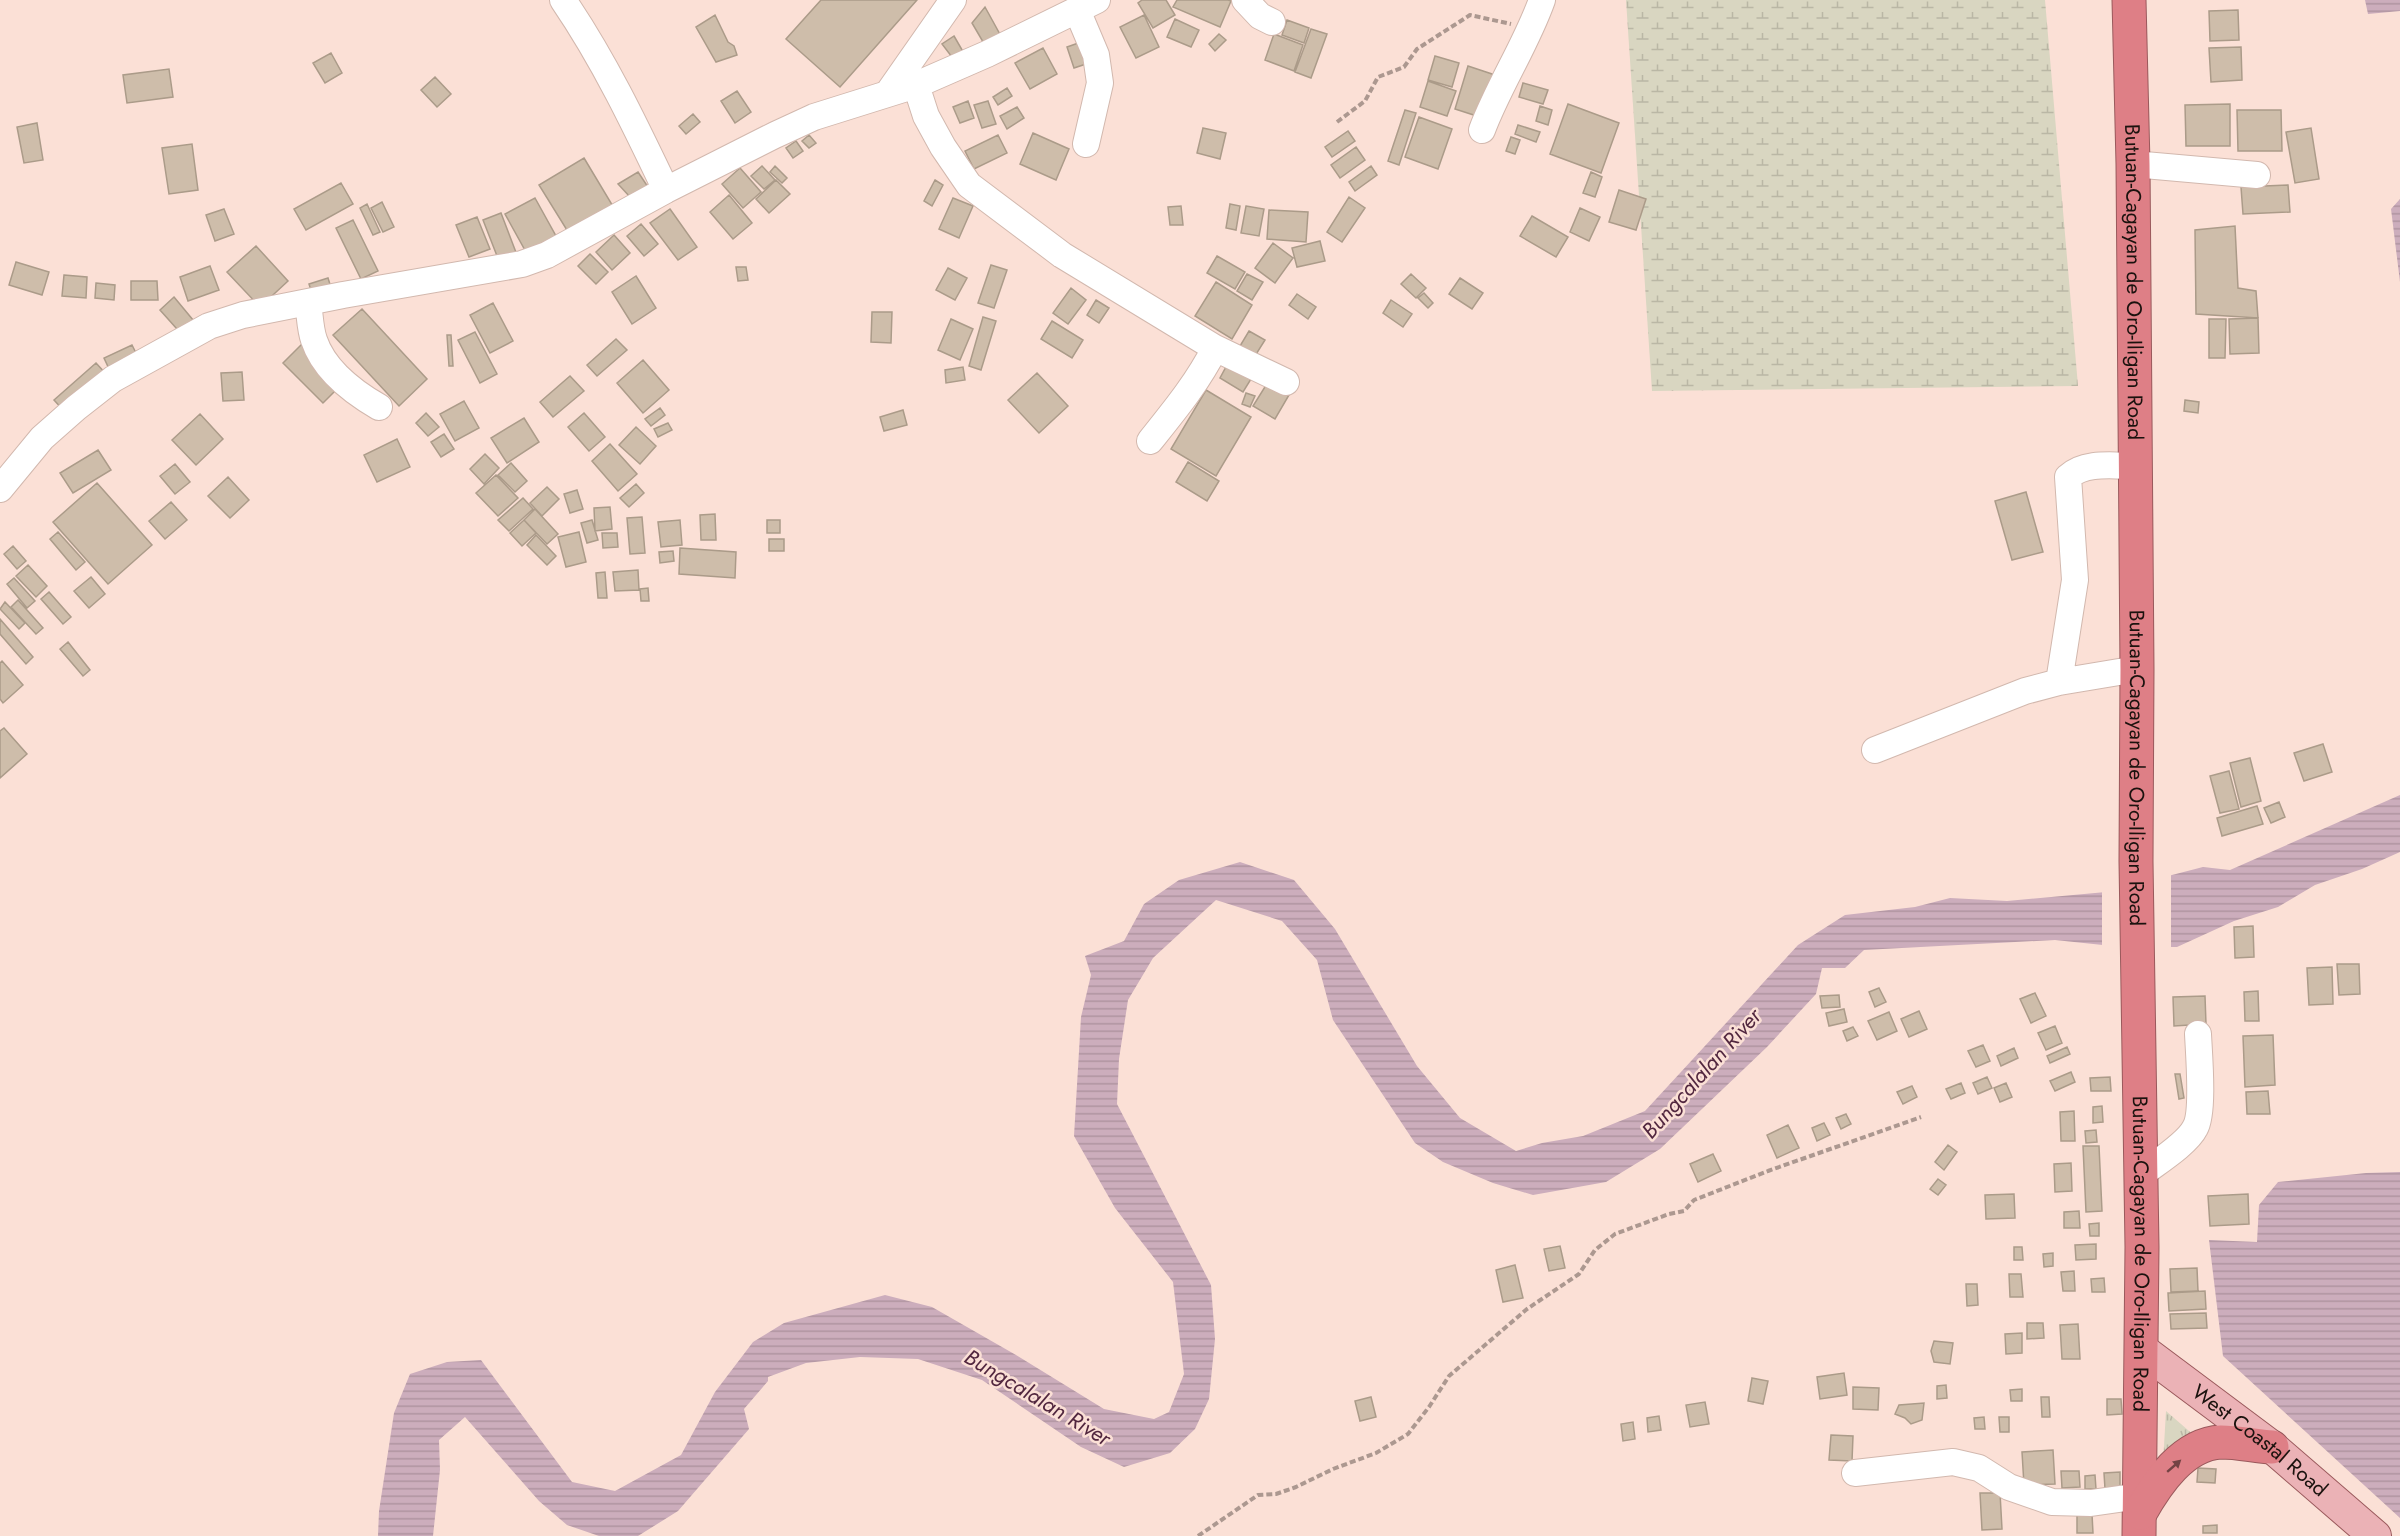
<svg xmlns="http://www.w3.org/2000/svg" width="2400" height="1536" font-family="Jost,sans-serif">
  <style>
    .grass { fill: url(#grass-tufts) }
    .wetland { fill: url(#wetland-marsh) }
    .water { fill: url(#water-rules) }
    .pier { fill: #fbe0d6 }
    .building { fill: #cebdaa; stroke: #ab9b89; stroke-width: 1.5 }
    .lines { fill: none; stroke-linecap: round; stroke-linejoin: round }
    .minor-casing { stroke: #d2b8ae; stroke-width: 28 }
    .major-casing { stroke: #9a595c; stroke-width: 34 }
    .highway-casing { stroke: #9a595c; stroke-width: 35 }
    .path { stroke: #ac9890; stroke-width: 4; stroke-dasharray: 6 3; stroke-linecap: butt }
    .minor { stroke: #fff; stroke-width: 26 }
    .major { stroke: #ebb2b6; stroke-width: 32 }
    .highway { stroke: #de7f86; stroke-width: 33 }
    .oneway { fill: #734344 }
    .labels { text-anchor: middle; dominant-baseline: central; stroke-width: 5; stroke-linejoin: round; paint-order: stroke }
    .street-label { font-size: 21px; fill: #1b120e; stroke: #fbe0d6 }
    .water-label { font-size: 22px; font-style: italic; fill: #52273f; stroke: #fbe0d6 }
  </style>
  <defs>
    <pattern id="grass-tufts" width="24" height="20" patternUnits="userSpaceOnUse" patternTransform="scale(1.5)"><rect width="24" height="20" fill="#d9d6c1"/><path d="M3 7l-1-3M5 7V3M7 7l1-3M15 17l-1-3M17 17v-4M19 17l1-3" fill="none" stroke="#bab7a5"/></pattern>
    <pattern id="wetland-marsh" width="20" height="14" patternUnits="userSpaceOnUse" patternTransform="scale(1.5)"><rect width="20" height="14" fill="#d9d6c1"/><path d="M1 5h8M5 5V1M11 12h8M15 12V8" fill="none" stroke="#bab7a5"/></pattern>
    <pattern id="water-rules" width="6" height="5" patternUnits="userSpaceOnUse" patternTransform="scale(1.5)"><rect width="6" height="5" fill="#ccadbc"/><path d="M0 2.5h6" fill="none" stroke="#af94a0"/></pattern>
  </defs>
  <rect width="100%" height="100%" fill="#fbe0d6"/>
  <path class="grass" d="M2166 1411 2204 1444 2163 1463Z"/>
  <path class="wetland" d="M1626 0H2045L2078 386 1652 391Z"/>
  <path class="water" d="M2365 0H2400V11L2368 14Z
    M2400 199V282L2391 209Z
    M2400 795V852L2362 869 2315 885 2278 907 2234 921 2177 947H2122L2055 940 1864 950 1845 968H1822L1816 994 1767 1047 1660 1149 1606 1182 1533 1195 1493 1183 1443 1162 1415 1143 1333 1020 1317 960 1282 921 1216 900 1153 958 1128 1000 1119 1059 1117 1104 1211 1285 1215 1339 1209 1399 1195 1429 1170 1453 1124 1467 1081 1447 982 1380 918 1359 860 1357 806 1363 768 1377V1381L744 1409 749 1429 678 1511 638 1536H599L567 1525 539 1501 465 1417 439 1440 440 1470 433 1536H378L379 1511 394 1413 410 1374 447 1362 481 1360 572 1482 615 1491 681 1455 715 1392 753 1342 784 1323 885 1295 932 1307 1016 1355 1104 1409 1154 1419 1169 1412 1184 1374 1173 1282 1115 1208 1074 1136 1081 1017 1091 975 1085 956 1124 941 1144 904 1179 880 1240 862 1294 880 1335 929 1417 1066 1460 1118 1516 1151 1542 1143 1583 1136 1645 1111 1798 945 1845 915 1915 907 1950 898 2007 901 2106 892 2203 867 2230 870Z
    M2400 1172V1518L2223 1356 2209 1240 2257 1242 2259 1205 2278 1182 2366 1173Z"/>
  <path class="pier" d="M2171 872V950L2102 948V889Z"/>
  <path class="building" d="M821 0H917L840 87 786 39Z
    M1142 0H1166L1175 15 1153 28 1138 3Z
    M1177 0H1228L1231 1 1220 27 1173 7Z
    M985 7 1002 38 986 47 972 23Z
    M2238 10 2239 40 2210 41 2209 11Z
    M715 15 728 42 734 46 737 55 716 62 696 27Z
    M1144 15 1159 47 1136 58 1120 27Z
    M1175 19 1199 30 1191 47 1167 37Z
    M1287 20 1309 28 1304 43 1282 35Z
    M1311 29 1327 34 1311 78 1295 72Z
    M1219 34 1226 40 1215 51 1209 44Z
    M1274 34 1303 45 1294 71 1265 60Z
    M954 36 965 55 955 61 942 44Z
    M1087 40 1095 61 1074 68 1067 47Z
    M2241 47 2242 80 2211 82 2209 48Z
    M1043 48 1057 74 1030 89 1015 63Z
    M331 53 342 73 325 83 313 63Z
    M1435 56 1459 63 1452 87 1428 80Z
    M1468 66 1501 77 1480 117 1455 109Z
    M169 69 173 97 127 103 123 75Z
    M435 77 451 94 437 107 421 90Z
    M1428 81 1456 91 1447 116 1420 107Z
    M1523 83 1548 90 1543 104 1519 97Z
    M1007 88 1012 96 998 105 993 97Z
    M737 91 751 112 735 123 721 101Z
    M968 101 974 118 960 123 953 107Z
    M988 101 996 124 982 128 974 105Z
    M1568 104 1619 123 1601 173 1550 154Z
    M2230 104V146H2186L2185 105Z
    M1540 106 1552 110 1548 125 1536 121Z
    M1017 107 1024 118 1007 129 1000 116Z
    M1405 110 1416 113 1399 165 1388 161Z
    M2237 110H2281L2282 151H2238Z
    M693 114 700 122 686 134 679 126Z
    M1419 117 1452 129 1438 169 1405 157Z
    M37 123 43 160 24 163 17 127Z
    M1518 125 1540 132 1536 142 1515 134Z
    M1203 128 1226 133 1220 159 1197 153Z
    M2311 128 2319 179 2295 183 2286 132Z
    M1348 131 1355 141 1332 157 1325 147Z
    M1033 133 1069 149 1056 180 1020 164Z
    M809 135 816 143 809 148 802 141Z
    M998 135 1007 153 974 169 965 151Z
    M1511 137 1520 140 1515 154 1506 151Z
    M796 141 803 151 793 158 786 148Z
    M192 144 198 190 169 194 162 148Z
    M1356 147 1365 160 1340 178 1331 165Z
    M584 158 614 208 570 235 539 185Z
    M762 166 775 180 764 189 751 176Z
    M775 166 787 178 782 183 770 172Z
    M1371 166 1377 175 1355 191 1349 182Z
    M740 168 761 192 743 208 722 184Z
    M638 172 648 187 631 198 618 184Z
    M1591 172 1602 177 1595 197 1583 193Z
    M776 180 790 194 769 213 756 199Z
    M935 180 943 185 932 206 924 201Z
    M341 183 353 204 306 230 294 209Z
    M2288 185 2290 212 2243 214 2241 187Z
    M1619 190 1646 199 1636 230 1609 222Z
    M729 195 752 223 733 239 710 212Z
    M1349 197 1365 208 1342 242 1327 232Z
    M535 198 556 236 526 252 505 214Z
    M953 198 973 206 959 238 939 229Z
    M382 202 394 227 383 232 371 208Z
    M367 204 380 232 373 235 360 208Z
    M1230 204 1240 206 1236 230 1226 228Z
    M1181 206 1183 225H1170L1168 207Z
    M1246 206 1264 209 1259 236 1241 233Z
    M1580 208 1600 217 1589 241 1570 232Z
    M224 209 234 234 215 241 206 215Z
    M670 209 697 247 678 260 650 223Z
    M1269 210 1308 212 1306 242 1267 239Z
    M501 213 517 255 499 261 483 220Z
    M1532 216 1568 237 1556 257 1520 236Z
    M477 217 490 249 469 257 456 225Z
    M353 220 378 271 361 279 336 228Z
    M641 224 658 244 644 256 627 236Z
    M2235 226 2238 288 2256 291 2258 318 2196 314 2195 230Z
    M614 235 630 253 612 270 596 252Z
    M1320 241 1325 261 1297 267 1292 248Z
    M1273 243 1293 258 1275 283 1255 268Z
    M256 246 288 281 260 307 227 272Z
    M590 254 608 272 596 284 578 266Z
    M1217 256 1245 272 1235 289 1207 273Z
    M16 262 49 272 42 295 9 285Z
    M991 265 1007 270 994 308 978 303Z
    M210 266 219 290 188 301 180 277Z
    M736 267H746L748 280 738 281Z
    M948 268 967 278 955 300 936 290Z
    M1247 274 1263 282 1252 300 1237 291Z
    M1411 274 1426 288 1416 298 1401 284Z
    M64 275 87 277 86 298 62 296Z
    M636 276 656 308 632 324 612 292Z
    M328 278 333 294 314 300 309 284Z
    M1460 278 1483 293 1472 309 1449 294Z
    M131 281H157L158 300H131Z
    M1216 282 1252 305 1232 339 1195 316Z
    M96 283 115 285 114 300 95 298Z
    M1071 288 1086 300 1068 324 1053 313Z
    M1424 293 1433 303 1428 308 1418 298Z
    M1297 294 1316 307 1308 319 1289 305Z
    M174 297 198 326 185 338 160 310Z
    M1096 300 1109 308 1099 323 1087 315Z
    M1391 300 1412 314 1403 327 1383 313Z
    M493 303 513 341 490 353 470 315Z
    M362 309 427 379 399 406 333 335Z
    M872 312H892L891 343 871 342Z
    M983 317 996 321 981 370 969 366Z
    M2258 318 2259 353 2230 354 2229 319Z
    M951 319 973 329 960 360 938 350Z
    M2209 319H2226L2225 358H2209Z
    M1052 321 1083 340 1072 358 1041 339Z
    M1249 331 1265 340 1255 356 1240 346Z
    M475 332 497 374 480 383 458 340Z
    M447 335H451L453 366H449Z
    M616 339 627 350 597 376 587 365Z
    M302 344 342 384 323 403 283 363Z
    M132 345 139 359 111 373 104 358Z
    M643 360 669 390 643 413 617 383Z
    M96 363 107 375 65 412 54 400Z
    M1227 365 1251 379 1243 392 1220 378Z
    M963 367 965 380 946 383 945 370Z
    M242 372 244 400 223 401 221 373Z
    M1037 373 1068 406 1039 433 1008 400Z
    M570 376 584 391 553 417 540 402Z
    M1268 382 1289 395 1275 419 1253 406Z
    M1206 390 1251 417 1216 476 1171 449Z
    M1246 393 1255 396 1250 407 1242 404Z
    M2185 400 2199 402 2198 413 2184 411Z
    M464 401 479 428 455 441 440 414Z
    M660 408 665 415 651 426 645 419Z
    M903 410 907 425 884 431 880 417Z
    M426 413 439 427 428 436 416 423Z
    M584 413 605 437 589 451 568 427Z
    M200 414 223 439 196 465 172 440Z
    M524 418 539 442 507 463 491 438Z
    M668 423 672 430 658 437 654 429Z
    M636 427 656 446 640 464 619 445Z
    M444 434 454 449 441 457 431 442Z
    M397 439 410 467 377 482 364 455Z
    M610 444 637 474 618 491 592 461Z
    M98 450 111 470 73 493 60 473Z
    M485 454 499 468 484 484 470 469Z
    M1188 462 1219 481 1207 501 1176 482Z
    M511 463 527 481 515 492 498 475Z
    M175 464 190 482 175 494 160 476Z
    M496 475 518 498 498 516 476 493Z
    M228 477 249 500 230 518 208 496Z
    M97 483 152 545 108 584 53 522Z
    M636 484 644 493 629 507 620 498Z
    M547 487 559 499 542 516 530 503Z
    M577 490 583 509 570 513 564 494Z
    M2026 492 2043 552 2012 560 1995 501Z
    M523 498 533 509 509 531 498 520Z
    M171 502 187 520 165 539 149 521Z
    M610 507 612 529 595 531 594 508Z
    M535 509 558 534 547 544 524 520Z
    M715 514 716 540H701L700 515Z
    M642 517 645 553 630 554 627 518Z
    M524 520 536 533 522 546 510 533Z
    M592 520 598 540 587 543 581 523Z
    M680 520 682 545 661 547 658 522Z
    M767 520H780V533H767Z
    M58 532 85 562 76 570 50 539Z
    M579 532 586 562 566 567 558 537Z
    M602 533H617L618 547 603 548Z
    M536 535 556 556 547 565 527 545Z
    M769 539H784V551H769Z
    M13 546 26 561 17 569 4 554Z
    M680 548 736 552 735 578 679 574Z
    M673 551 674 561 660 563 659 552Z
    M28 565 47 586 36 597 16 576Z
    M638 570 639 590 615 591 613 572Z
    M605 572 607 598H598L596 573Z
    M91 577 105 594 89 608 74 591Z
    M14 578 35 601 27 608 7 584Z
    M648 588 649 601H641L640 589Z
    M49 592 71 617 63 624 41 599Z
    M18 600 43 628 36 634 11 607Z
    M5 602 25 623 19 629 0 609Z
    M0 619 33 657 26 664 0 634Z
    M68 642 90 670 83 676 60 649Z
    M2 661 23 685 3 703 0 699V663Z
    M4 728 27 754 0 778V731Z
    M2323 744 2332 772 2304 781 2294 753Z
    M2250 758 2261 801 2241 807 2230 763Z
    M2229 771 2239 809 2220 813 2210 776Z
    M2279 802 2285 817 2271 823 2264 808Z
    M2257 806 2263 824 2222 836 2217 818Z
    M2253 926 2254 957 2235 958 2234 927Z
    M2337 964H2359L2360 994 2339 995Z
    M2332 967 2333 1004 2309 1005 2307 968Z
    M1879 988 1886 1002 1875 1007 1869 992Z
    M2258 991 2259 1021H2245L2244 992Z
    M2035 993 2046 1016 2031 1023 2020 999Z
    M1839 995 1840 1007 1822 1008 1820 996Z
    M2205 996 2206 1024 2174 1026 2173 997Z
    M1844 1009 1847 1022 1829 1026 1826 1013Z
    M1919 1011 1927 1029 1909 1037 1901 1019Z
    M1889 1012 1897 1031 1877 1040 1868 1021Z
    M2055 1026 2062 1043 2046 1050 2038 1033Z
    M1853 1027 1858 1036 1847 1041 1843 1031Z
    M2273 1035 2275 1085 2245 1087 2243 1036Z
    M1983 1045 1990 1061 1976 1067 1968 1051Z
    M2067 1047 2070 1054 2050 1063 2047 1056Z
    M2014 1048 2018 1058 2001 1066 1997 1056Z
    M2071 1072 2075 1082 2055 1091 2050 1081Z
    M2175 1074H2180L2184 1098 2179 1099Z
    M1987 1077 1992 1088 1978 1094 1973 1083Z
    M2110 1077 2111 1091H2091L2090 1078Z
    M1961 1083 1965 1093 1951 1099 1946 1089Z
    M2006 1083 2012 1097 2000 1102 1994 1088Z
    M1912 1086 1917 1097 1903 1104 1897 1092Z
    M2268 1091 2270 1114H2247L2246 1092Z
    M2102 1106 2103 1122 2093 1123V1107Z
    M2074 1111 2075 1141H2061L2060 1112Z
    M1846 1114 1851 1124 1841 1129 1836 1118Z
    M1824 1123 1830 1135 1817 1141 1812 1128Z
    M1788 1125 1799 1148 1777 1158 1767 1135Z
    M2096 1130 2097 1142 2086 1143 2085 1131Z
    M1948 1145 1957 1152 1944 1170 1935 1162Z
    M2083 1146H2099L2102 1211 2086 1212Z
    M1713 1154 1721 1171 1698 1182 1690 1164Z
    M2071 1163 2072 1191 2055 1192 2054 1164Z
    M1938 1179 1946 1185 1938 1195 1930 1189Z
    M2014 1194 2015 1218 1986 1219 1985 1195Z
    M2248 1194 2249 1224 2210 1226 2208 1196Z
    M2079 1211 2080 1228H2064V1212Z
    M2099 1223V1236H2090L2089 1224Z
    M2096 1244V1259L2076 1260 2075 1245Z
    M1560 1246 1565 1268 1549 1271 1544 1249Z
    M2014 1247H2022L2023 1260H2014Z
    M2053 1253V1266L2044 1267 2043 1254Z
    M1515 1265 1523 1298 1503 1302 1496 1270Z
    M2197 1268 2198 1291 2171 1292 2170 1269Z
    M2074 1271 2075 1291H2063L2061 1272Z
    M2009 1274H2021L2023 1297H2010Z
    M2104 1278 2105 1292H2092L2091 1279Z
    M1966 1284H1977L1978 1305 1967 1306Z
    M2205 1291 2206 1309 2169 1311 2168 1293Z
    M2206 1313 2207 1328 2171 1329 2170 1314Z
    M2027 1323H2043L2044 1338 2027 1339Z
    M2078 1324 2080 1359H2062L2060 1325Z
    M2022 1333V1353L2006 1354 2005 1334Z
    M1934 1341 1953 1343 1950 1364 1934 1362 1931 1351Z
    M1844 1373 1847 1395 1820 1399 1817 1377Z
    M1752 1378 1768 1381 1763 1404 1748 1401Z
    M1946 1385 1947 1398 1937 1399V1386Z
    M1853 1387 1879 1388 1878 1410 1853 1409Z
    M2022 1389V1401H2011L2010 1390Z
    M1371 1397 1376 1417 1360 1421 1355 1401Z
    M2041 1397H2049L2050 1417H2042Z
    M2107 1399H2121L2122 1414 2107 1415Z
    M1705 1402 1709 1424 1690 1427 1686 1405Z
    M1924 1403 1922 1420 1911 1424 1905 1418 1895 1414 1899 1405Z
    M1659 1416 1661 1430 1648 1432 1647 1418Z
    M1984 1417 1985 1429H1975L1974 1418Z
    M1999 1417H2009V1432H2000Z
    M1633 1422 1635 1439 1623 1441 1621 1424Z
    M1831 1435 1853 1436 1852 1461 1829 1460Z
    M2053 1450 2055 1484 2024 1485 2022 1452Z
    M2198 1468 2216 1469 2215 1483 2197 1482Z
    M2061 1471H2079L2080 1487 2062 1488Z
    M2120 1472V1488L2105 1489 2104 1473Z
    M2095 1475 2096 1489H2085V1476Z
    M1980 1493H2000L2002 1529 1982 1530Z
    M2092 1514 2093 1533H2077V1515Z
    M2217 1525V1533H2203V1526Z"/>
  <g class="lines">
    <defs>
      <path id="minor" d="M563 0C604 60 635 125 666 190
        M1245 0 1260 16 1272 22
        M1077 10 1096 55 1100 83 1086 144
        M916 85 926 116 943 147 969 185 1062 255 1215 348C1198 382 1174 411 1150 441
        M888 93 953 0
        M1482 130C1499 85 1526 45 1542 0
        M2133 164 2257 175
        M308 303C310 315 310 329 314 340 324 370 353 392 379 407
        M1215 348 1286 382
        M0 489 42 438 76 408 113 379 209 326 243 315 343 295 522 264 547 255 666 190 775 135 814 117 916 85 987 54 1097 0
        M2059 682 2075 580 2068 477C2085 461 2114 466 2136 466
        M1875 750 2025 691 2059 682 2137 669
        M2142 1174C2156 1163 2187 1144 2195 1128 2204 1113 2199 1055 2198 1034
        M1855 1473 1953 1462 1979 1468 2009 1487 2052 1502 2091 1503 2140 1496"/>
      <g id="major">
        <path id="s1" d="M2141 1349 2272 1447 2375 1536"/>
      </g>
      <g id="highway">
        <path id="s2" d="M2129 0 2133 164 2137 669 2136 861 2142 1247 2139 1536"/>
        <path d="M2140 1513C2157 1483 2183 1444 2221 1442 2238 1442 2255 1446 2272 1447"/>
      </g>
    </defs>
    <use href="#minor" class="minor-casing"/>
    <use href="#major" class="major-casing"/>
    <use href="#highway" class="highway-casing"/>
    <path class="path" d="M1337 122 1365 101 1378 77 1404 67 1417 49 1470 15 1511 24
      M1198 1536 1258 1495 1276 1494 1296 1487 1333 1469 1376 1453 1408 1434 1429 1407 1449 1376 1527 1309 1579 1274 1595 1250 1615 1234 1669 1214 1684 1211 1694 1200 1768 1171 1921 1117"/>
    <use href="#minor" class="minor"/>
    <use href="#major" class="major"/>
    <use href="#highway" class="highway"/>
  </g>
  <defs><path id="oneway-solid" d="M-6-.8H1V-3.2L6.5 0L1 3.2V.8H-6Z" transform="scale(1.5)"/></defs>
  <use class="oneway" href="#oneway-solid" transform="translate(2174 1466) rotate(-41)"/>
  <g class="labels">
    <g class="street-label">
      <text stroke="none"><textPath href="#s2" startOffset="282">Butuan-Cagayan de Oro-Iligan Road</textPath></text>
      <text stroke="none"><textPath href="#s2" startOffset="768">Butuan-Cagayan de Oro-Iligan Road</textPath></text>
      <text stroke="none"><textPath href="#s2" startOffset="1254">Butuan-Cagayan de Oro-Iligan Road</textPath></text>
      <text stroke="none"><textPath href="#s1" startOffset="150">West Coastal Road</textPath></text>
    </g>
    <g class="water-label">
      <text transform="translate(1701 1073) rotate(-48)">Bungcalalan River</text>
      <text transform="translate(1038 1397) rotate(31)">Bungcalalan River</text>
    </g>
  </g>
</svg>
